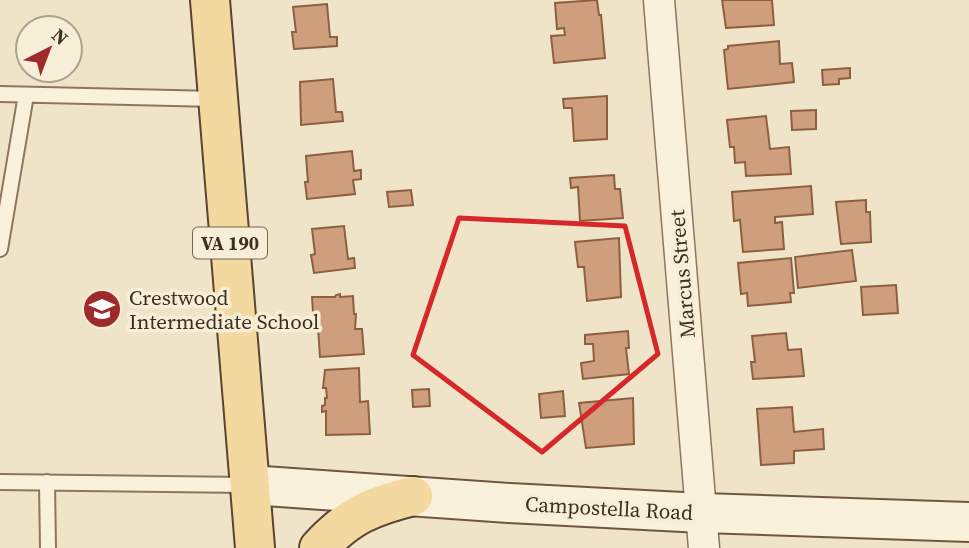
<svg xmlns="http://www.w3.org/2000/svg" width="969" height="548" font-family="'Source Serif 4',serif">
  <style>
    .building { fill: #cf9f7d; stroke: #8d5f41; stroke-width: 2 }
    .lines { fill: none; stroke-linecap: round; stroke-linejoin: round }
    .service-casing { stroke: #8d765c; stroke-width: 18 }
    .minor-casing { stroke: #8d765c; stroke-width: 33 }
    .secondary-casing { stroke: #6f573f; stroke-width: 42 }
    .primary-casing { stroke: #5b4430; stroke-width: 42 }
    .service { stroke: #faf1dc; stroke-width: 14 }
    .minor { stroke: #faf1dc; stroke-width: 30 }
    .secondary { stroke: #faf1dc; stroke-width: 38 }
    .primary { stroke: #f3d9a0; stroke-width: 38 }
    .marked { fill: none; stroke: #d62828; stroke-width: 5; stroke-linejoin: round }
    .labels { text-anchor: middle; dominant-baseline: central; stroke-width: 7; stroke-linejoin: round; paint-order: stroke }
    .shield { fill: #f7eed8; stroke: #756857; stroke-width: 2 }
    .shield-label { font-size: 19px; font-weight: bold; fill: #3d2e20 }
    .street-label { font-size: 21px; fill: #3d2e20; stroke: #f7eed8 }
    .poi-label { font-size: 21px; fill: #3d2e20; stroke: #f7eed8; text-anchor: start }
  </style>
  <rect width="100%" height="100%" fill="#f0e4c8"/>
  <path class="building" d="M597 0 599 15H601L605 58 554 63 551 36 565 35 564 28 557 29 555 3Z
    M722 0H772L774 25 726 28Z
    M327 4 330 37H337V46L294 49 292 32H296L293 7Z
    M779 41 780 64 792 63 794 82 728 89 724 50 728 49V46Z
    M850 68V78L839 79V84L823 85 822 70Z
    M333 79 336 112H342L343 121 301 125 300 82Z
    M607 96V139L574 141 572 108H564L563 99Z
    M816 110V129L792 130 791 111Z
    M766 116 770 149 789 147 791 174 746 176 745 162 735 163 734 147H730L727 120Z
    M352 151 354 171 361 170V179L353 180 355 194 307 199 305 182H308L306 156Z
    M614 175 615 189H620L623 218 580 221 578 187 571 188 570 178Z
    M811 186 813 214 775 217V223L782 222 784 249 743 252 740 220 734 221 732 192Z
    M411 190 413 205 389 207 387 192Z
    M866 200V212H870L871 242 841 244 836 202Z
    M344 226 348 259 354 258 355 268 314 273 311 255 315 254 312 229Z
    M619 238 621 297 587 301 584 267H578L575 242Z
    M852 250 856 281 798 288 795 257Z
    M791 258 794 293H790L791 302 748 306 747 293 741 294 738 263Z
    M896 285 898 313 863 315 861 287Z
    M340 294V297L353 296 354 314H356L355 329H362L364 354 320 357 318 327H314L312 297H335L336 295Z
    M628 331 629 348H626L629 374 583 379 581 363 594 361 593 344H585V335Z
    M786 333 788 350 801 349 804 376 753 379 751 362H755L752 336Z
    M359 368 360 402 368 401 370 434 326 435V411L322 412V406L325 405V398H327L326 388H323L325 370Z
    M429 389 430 406 413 407 412 390Z
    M563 391 565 416 541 418 539 394Z
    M633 398 634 444 586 448 579 403Z
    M792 407 794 432 823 429 824 449 794 451V463L761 465 757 409Z"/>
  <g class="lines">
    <defs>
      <path id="service" d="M0 94 216 99
        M0 249 26 95
        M0 482 247 485
        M47 482 48 548"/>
      <path id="minor" d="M659 0 704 548"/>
      <path id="secondary" d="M250 485 509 503 702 513 969 522"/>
      <path id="primary" d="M210 0 255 548
        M319 548C348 516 372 506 413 496"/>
    </defs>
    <use href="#service" class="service-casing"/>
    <use href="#minor" class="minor-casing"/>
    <use href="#secondary" class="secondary-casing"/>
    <use href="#primary" class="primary-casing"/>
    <use href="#service" class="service"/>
    <use href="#minor" class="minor"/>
    <use href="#secondary" class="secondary"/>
    <use href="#primary" class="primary"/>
  </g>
  <path class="marked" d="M459 218 625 226 658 354 542 452 413 355Z"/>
  <defs>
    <symbol id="school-disc" viewBox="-11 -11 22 22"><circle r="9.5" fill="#9e2a2b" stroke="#f7eed8"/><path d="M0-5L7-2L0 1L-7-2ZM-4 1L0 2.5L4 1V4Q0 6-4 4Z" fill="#fff"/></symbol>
  </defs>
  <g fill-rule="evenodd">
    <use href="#school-disc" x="80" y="287" width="44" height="44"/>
  </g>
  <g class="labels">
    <rect class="shield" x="193" y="227.5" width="74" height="31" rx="5"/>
    <g class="shield-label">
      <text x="230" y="243">VA 190</text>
    </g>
    <g class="street-label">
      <text transform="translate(682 274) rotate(-95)">Marcus Street</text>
      <text transform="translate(609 508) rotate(3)">Campostella Road</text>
    </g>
    <g class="poi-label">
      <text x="129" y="297">Crestwood<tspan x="129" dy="24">Intermediate School</tspan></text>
    </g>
  </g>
  <g transform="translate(49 49) rotate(42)"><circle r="33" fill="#f7eed8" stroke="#ada18e" stroke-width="2"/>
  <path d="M0-5L12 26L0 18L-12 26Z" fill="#9e2a2b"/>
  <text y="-10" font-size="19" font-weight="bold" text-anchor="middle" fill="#3d2e20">N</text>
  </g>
</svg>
